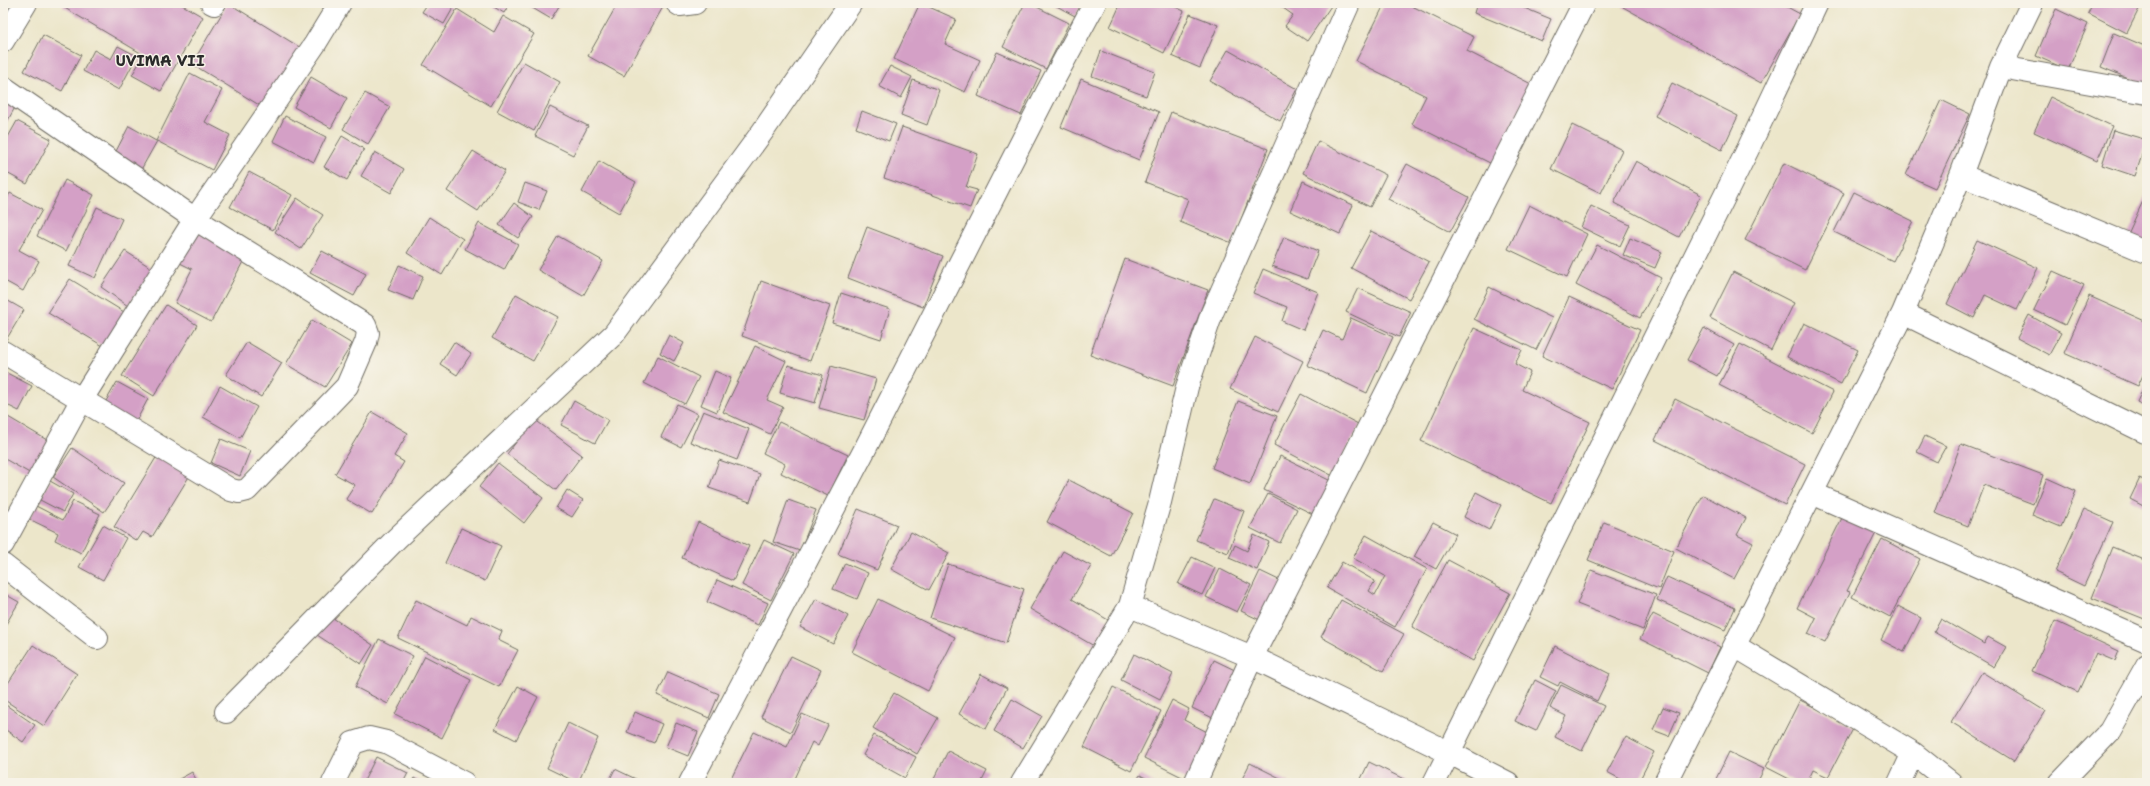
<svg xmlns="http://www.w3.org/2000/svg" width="2150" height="786" font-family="'Shantell Sans',sans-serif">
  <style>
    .building { fill: #d4a0c6 }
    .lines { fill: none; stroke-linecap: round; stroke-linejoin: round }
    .minor-casing { stroke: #6f6c63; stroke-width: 24 }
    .minor { stroke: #fff; stroke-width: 22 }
    .labels { text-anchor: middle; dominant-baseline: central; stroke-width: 3; stroke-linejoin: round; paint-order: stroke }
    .neighbourhood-label { font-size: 15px; font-weight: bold; fill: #2b2b2b; stroke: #f7f3e8 }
  </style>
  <rect width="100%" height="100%" fill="#f7f3e8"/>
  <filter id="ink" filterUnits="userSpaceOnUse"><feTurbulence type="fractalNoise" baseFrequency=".025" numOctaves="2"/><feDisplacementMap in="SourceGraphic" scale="8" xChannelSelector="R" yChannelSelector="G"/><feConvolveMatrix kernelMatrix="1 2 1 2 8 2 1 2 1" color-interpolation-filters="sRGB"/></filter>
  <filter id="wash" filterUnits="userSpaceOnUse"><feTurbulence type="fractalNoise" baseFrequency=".012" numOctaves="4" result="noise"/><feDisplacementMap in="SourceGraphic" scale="16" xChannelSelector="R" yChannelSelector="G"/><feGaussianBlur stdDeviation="0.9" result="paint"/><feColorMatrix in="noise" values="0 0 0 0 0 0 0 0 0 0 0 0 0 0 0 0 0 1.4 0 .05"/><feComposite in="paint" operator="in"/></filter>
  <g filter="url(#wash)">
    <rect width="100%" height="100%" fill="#ece6ca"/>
    <g id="blocks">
      <path class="building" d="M66 3H179L203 17 161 91 132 75 144 55 63 7Z
        M228 3 301 48 264 108 192 64Z
        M428 3H456L444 24 422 12Z
        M487 3H510L504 13Z
        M524 3H561L551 19Z
        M618 3H656L663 7 624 76 588 56Z
        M920 3 956 19 945 44 980 60 965 92 894 59Z
        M1025 3H1029L1069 23 1046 69 1003 47Z
        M1051 3H1083L1075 16Z
        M1121 3H1167L1184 11 1164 53 1110 27Z
        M1276 3H1333L1307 41 1285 26 1293 15Z
        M1385 3H1406L1474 37 1467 51 1535 86 1496 166 1412 124 1426 96 1356 61Z
        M1477 3H1512L1551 19 1542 41 1474 13Z
        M1625 3H1780L1800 14 1761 83 1623 7Z
        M2093 3H2142L2127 33 2088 13Z
        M457 9 494 32 503 16 534 34 491 106 423 65Z
        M2056 9 2088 24 2068 70 2036 56Z
        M1190 14 1218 25 1200 68 1172 56Z
        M2114 33 2147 47V86L2101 67Z
        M43 35 81 55 62 91 24 71Z
        M118 46 137 56 119 90 83 71 94 50 111 59Z
        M1228 50 1297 89 1280 121 1210 81Z
        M1101 51 1155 72 1146 96 1092 76Z
        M997 52 1041 71 1021 115 978 96Z
        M524 62 560 82 534 131 497 111Z
        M890 66 912 77 901 98 879 86Z
        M190 73 222 90 205 122 230 135 212 170 157 141 138 175 111 161 129 126 156 141Z
        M311 77 347 98 331 128 294 107Z
        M1081 79 1159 112 1139 160 1061 127Z
        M913 80 939 90 927 125 901 115Z
        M1672 83 1738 116 1722 150 1655 116Z
        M365 93 390 107 368 144 343 129Z
        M3 94 18 102 3 129Z
        M2050 97 2112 126 2097 161 2034 132Z
        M1941 100 1970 114 1935 188 1906 175Z
        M550 107 588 126 573 155 535 136Z
        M862 111 896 124 889 141 856 128Z
        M1171 112 1268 149 1232 243 1180 222 1188 199 1145 182Z
        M285 116 326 137 314 162 273 141Z
        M17 121 51 139 27 184 3 171V146Z
        M1572 125 1622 150 1601 193 1551 169Z
        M902 127 978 154 966 187 977 190 970 208 884 178Z
        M2113 130 2147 140 2135 176 2102 165Z
        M342 136 364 149 347 180 324 167Z
        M1318 141 1386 175 1370 207 1303 173Z
        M473 151 505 171 478 211 447 191Z
        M375 152 404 169 391 193 361 176Z
        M599 161 636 182 619 213 582 192Z
        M1636 161 1701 195 1679 237 1614 203Z
        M1784 163 1844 193 1805 270 1745 240Z
        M1407 164 1469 197 1450 232 1388 199Z
        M249 172 292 195 273 230 230 207Z
        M65 180 94 195 66 251 37 236Z
        M1303 181 1353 205 1340 234 1290 211Z
        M525 183 547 191 539 210 518 202Z
        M1854 192 1913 221 1893 261 1834 232Z
        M2147 192V242L2128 234Z
        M10 193 42 210 19 250 39 261 23 291 3 280V205Z
        M297 198 323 215 301 249 275 232Z
        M514 203 533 217 518 238 499 225Z
        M1529 205 1587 234 1567 277 1508 249Z
        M1591 206 1630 225 1620 246 1581 227Z
        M97 207 122 219 95 278 69 266Z
        M429 217 463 239 442 275 407 253Z
        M479 223 518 244 504 270 465 249Z
        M867 227 943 256 923 307 848 278Z
        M195 231 245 258 211 322 175 303 192 269 178 262Z
        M1371 231 1429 262 1409 299 1351 268Z
        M558 236 603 261 583 296 538 270Z
        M1284 237 1318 251 1307 279 1272 266Z
        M1630 238 1662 252 1655 268 1623 255Z
        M1977 240 2038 268 2017 310 1985 295 1974 318 1947 304Z
        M1597 245 1661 278 1640 318 1576 285Z
        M125 251 153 269 128 306 101 287Z
        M322 251 366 274 354 296 310 273Z
        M1125 259 1208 290 1173 386 1090 355Z
        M399 265 423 276 413 300 388 290Z
        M1263 269 1318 292 1303 330 1282 321 1287 307 1253 293Z
        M2053 271 2084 285 2065 325 2034 310Z
        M1733 272 1794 303 1771 350 1710 318Z
        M70 279 129 315 108 349 48 313Z
        M761 281 830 306 810 361 742 336Z
        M1489 287 1552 318 1536 350 1474 319Z
        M1358 288 1411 312 1399 337 1346 312Z
        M841 293 890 309 881 339 832 323Z
        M516 294 558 317 533 361 492 338Z
        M2089 296 2147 322V366L2138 386 2064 353Z
        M1569 297 1640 330 1612 389 1542 356Z
        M3 298 24 310 3 345Z
        M166 305 197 325 154 396 122 376Z
        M2029 315 2061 333 2049 355 2017 338Z
        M1351 318 1393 337 1367 393 1307 365 1323 330 1342 339Z
        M312 320 352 344 325 387 286 364Z
        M1804 323 1858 350 1841 384 1787 357Z
        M1474 328 1522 350 1515 364 1530 372 1522 390 1590 422 1551 503 1421 441Z
        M1704 328 1734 345 1717 376 1687 360Z
        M669 335 684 343 674 361 660 353Z
        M1255 337 1303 361 1278 412 1230 389Z
        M247 342 282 363 261 397 226 375Z
        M454 342 471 354 457 375 440 364Z
        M1740 344 1833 392 1812 433 1719 385Z
        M755 346 786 361 767 400 783 407 770 434 723 412Z
        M658 356 699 377 685 404 644 383Z
        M788 365 823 375 815 403 780 393Z
        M831 366 876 379 864 420 819 408Z
        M715 371 731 378 717 412 701 405Z
        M5 372 32 386 19 411 3 403V375Z
        M2147 379V407L2137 402Z
        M117 382 148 399 134 425 102 408Z
        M220 386 257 407 240 438 203 417Z
        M1301 394 1360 425 1333 476 1274 445Z
        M1675 399 1805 464 1785 505 1655 440Z
        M574 401 608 420 595 443 561 425Z
        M1238 401 1277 416 1250 484 1212 468Z
        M677 404 698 414 681 447 661 437Z
        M703 411 749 429 737 460 690 442Z
        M372 412 408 433 394 456 404 462 372 514 346 499 355 485 335 474Z
        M3 414 52 443 33 475 3 458Z
        M534 419 582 455 556 490 507 454Z
        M779 422 848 455 828 496 781 473 785 464 763 453Z
        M1925 436 1946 446 1937 462 1917 452Z
        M221 439 250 451 240 476 211 463Z
        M1961 444 2043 475 2033 504 1984 485 1968 526 1935 513Z
        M72 448 124 483 104 512 53 477Z
        M157 456 190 475 152 537 143 532 137 541 114 527Z
        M1280 456 1337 484 1321 518 1264 490Z
        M719 460 760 474 750 502 709 488Z
        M498 463 543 498 524 523 479 487Z
        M2047 478 2076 491 2061 527 2032 515Z
        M2140 478 2147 481V508L2130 499Z
        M1069 480 1133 513 1111 556 1047 522Z
        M50 481 73 494 63 512 40 500Z
        M567 490 583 500 572 517 556 508Z
        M1476 492 1501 505 1489 530 1464 517Z
        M1268 494 1297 509 1280 543 1250 528Z
        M1703 495 1746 518 1737 535 1753 543 1734 579 1676 548Z
        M1214 499 1244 511 1228 553 1196 540Z
        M788 500 816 510 800 551 773 542Z
        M73 501 100 514 81 553 55 540 58 533 29 519 36 506 63 520Z
        M858 509 897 525 877 570 838 554Z
        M2084 509 2113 522 2084 586 2055 572Z
        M1845 512 1878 529 1847 591 1850 592 1825 642 1808 634 1816 618 1797 608Z
        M698 522 749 546 733 581 682 558Z
        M1433 522 1456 534 1436 569 1414 557Z
        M1604 522 1674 551 1659 589 1588 560Z
        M103 525 126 538 103 580 79 567Z
        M461 528 501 546 485 581 445 563Z
        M911 532 949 553 929 590 891 569Z
        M1254 535 1269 542 1257 570 1229 558 1235 545 1247 551Z
        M1366 535 1427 569 1395 627 1327 588 1342 562 1375 581 1369 591 1375 595 1385 576 1353 558Z
        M1882 539 1920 559 1890 617 1852 597Z
        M764 540 794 554 771 600 742 585Z
        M2112 547 2147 561V620L2092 598Z
        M1063 551 1091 566 1072 599 1110 621 1094 646 1030 609Z
        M1192 557 1215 568 1202 595 1178 584Z
        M1448 560 1510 593 1473 661 1412 627Z
        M845 563 868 573 857 599 833 589Z
        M948 564 1024 589 1006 643 930 618Z
        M1220 569 1251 585 1237 612 1206 597Z
        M1591 570 1656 595 1643 630 1577 604Z
        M1260 571 1285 583 1266 623 1241 611Z
        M1667 577 1735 608 1725 630 1657 600Z
        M717 580 768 603 758 625 707 602Z
        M3 593 19 602 3 629Z
        M816 599 848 616 833 644 800 627Z
        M878 599 955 637 928 691 852 652Z
        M416 600 467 625 471 616 502 631 498 640 518 650 499 687 398 638Z
        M1341 600 1404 634 1383 671 1321 637Z
        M1898 606 1921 618 1904 652 1881 640Z
        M1653 614 1720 647 1708 673 1640 639Z
        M330 616 373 645 361 664 317 635Z
        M1941 619 1984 644 1988 637 2006 647 1994 667 1934 632Z
        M2055 621 2119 651 2115 661 2096 653 2078 692 2032 671Z
        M379 639 413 656 388 704 355 687Z
        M33 645 77 674 44 726 3 699V691Z
        M1555 646 1610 674 1597 701 1560 682 1558 686 1540 677Z
        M1134 654 1173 674 1160 700 1121 680Z
        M425 656 471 680 442 738 395 714Z
        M791 656 821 670 791 732 761 717Z
        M1214 660 1243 674 1221 722 1192 708Z
        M668 672 719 694 709 718 657 695Z
        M1982 672 2045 711 2014 761 1951 722Z
        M981 674 1007 688 986 729 959 714Z
        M1535 680 1556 691 1536 731 1515 721Z
        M1561 685 1604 706 1582 751 1555 737 1566 716 1550 708Z
        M518 686 538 697 516 740 495 729Z
        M1113 687 1161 711 1131 771 1084 747Z
        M894 693 938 718 917 754 873 728Z
        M1012 699 1042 716 1023 748 994 731Z
        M1172 700 1189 709 1184 720 1213 735 1190 781 1144 758Z
        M1800 700 1854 727 1828 777 1813 770 1807 783H1797L1766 767Z
        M3 703 35 725 23 742 3 728Z
        M1663 707 1679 713 1669 736 1653 730Z
        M635 712 662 724 654 743 627 732Z
        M802 714 828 725 818 746 812 742 793 783H775L769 780 768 783H729L754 732 787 747Z
        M568 723 598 738 578 783 547 768Z
        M676 723 698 732 688 756 666 747Z
        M874 735 916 757 905 778 863 755Z
        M1626 737 1654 752 1638 783H1628L1607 772Z
        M948 751 987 771 981 783H937L933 781Z
        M1729 752 1764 769 1757 783H1714Z
        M376 757 408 773 403 783H363Z
        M1369 762 1412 783H1359Z
        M1250 763 1290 783H1240Z
        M615 769 644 783H608Z
        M192 772 198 783H172Z
        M1140 775 1155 783H1135Z
        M414 778 422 783H411Z"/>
    </g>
  </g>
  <g filter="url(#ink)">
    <use href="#blocks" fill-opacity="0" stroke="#6f6c63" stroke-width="1"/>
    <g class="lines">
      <defs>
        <path id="minor" d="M212 3 214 4
          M677 3 680 5 695 3
          M3 41 26 3
          M2001 67 2147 93
          M3 87 195 219 365 325 368 333 366 342 347 386 247 490 239 492 231 490 3 352
          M1961 175 2147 252
          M1903 313 2147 433
          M1812 493 2147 641
          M3 544 82 399 195 219 315 44 340 3
          M3 565 97 638
          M1130 606 1252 657 1448 752 1508 783
          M1735 646 1913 753 1899 783
          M226 712 396 539 614 334 763 131 851 3
          M1913 753 1951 783
          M333 783 353 743 369 738 386 742 464 783
          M690 783 864 451 1046 94 1095 3
          M1022 783 1130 606 1160 502 1187 387 1212 313 1349 3
          M1195 783 1252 657 1584 3
          M1434 783 1748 149 1817 3
          M1665 783 1903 313 1961 175 2001 67 2032 3
          M2060 783 2110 731 2147 665"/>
      </defs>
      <use href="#minor" class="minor-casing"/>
      <use href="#minor" class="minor"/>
    </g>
  </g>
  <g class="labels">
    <g class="neighbourhood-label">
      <text x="160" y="61">UVIMA VII</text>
    </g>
  </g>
  <rect width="2150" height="786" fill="none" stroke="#f7f3e8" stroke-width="16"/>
</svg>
